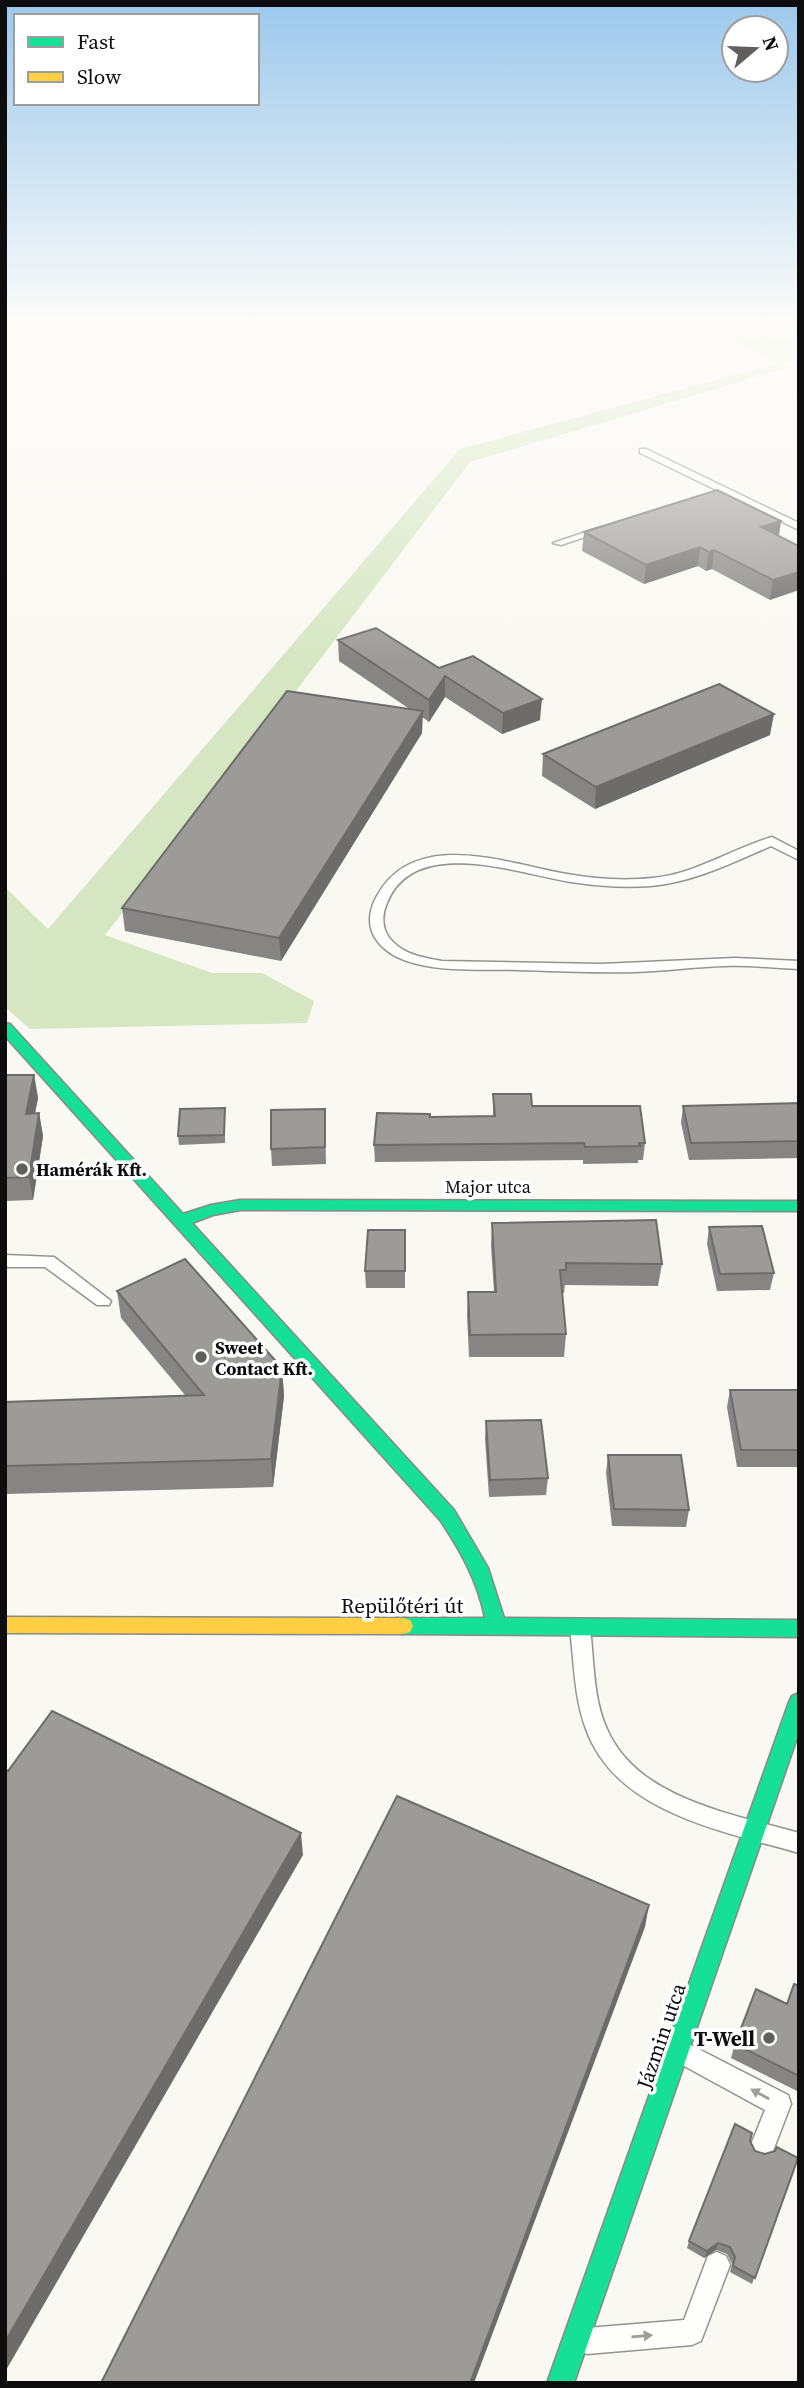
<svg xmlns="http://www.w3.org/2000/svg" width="804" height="2388" font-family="'Source Serif 4',serif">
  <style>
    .forest { fill: #d6e6c2 }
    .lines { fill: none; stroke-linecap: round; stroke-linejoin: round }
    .lane-casing { stroke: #949390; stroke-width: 3 }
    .fast-casing { stroke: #8a8987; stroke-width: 3 }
    .slow-casing { stroke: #8a8987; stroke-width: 3 }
    .lane { fill: #fefefd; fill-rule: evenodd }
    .fast { fill: #16e098; fill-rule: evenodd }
    .slow { fill: #ffcf43; fill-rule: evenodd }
    .wall { fill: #878583 }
    .shaded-wall { fill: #6e6c6a }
    .building { fill: #9d9b98; stroke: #6e6c6a; stroke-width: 2 }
    .oneway { fill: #9e9e9d }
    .poi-dot { fill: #605f5d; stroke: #fff; stroke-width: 2.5 }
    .labels { text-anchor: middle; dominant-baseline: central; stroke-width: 7; stroke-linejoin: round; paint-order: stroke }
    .poi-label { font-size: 18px; font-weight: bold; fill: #0d0d0d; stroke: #fff; text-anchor: start }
    .street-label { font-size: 18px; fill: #0d0d0d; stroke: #fff }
    .near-street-label { font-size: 21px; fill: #0d0d0d; stroke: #fff }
    .near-poi-label { font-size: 21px; font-weight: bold; fill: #0d0d0d; stroke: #fff; text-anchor: end }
  </style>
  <rect width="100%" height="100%" fill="#faf8f2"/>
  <path class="forest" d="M703 327H799V358L781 363 789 367 470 462 286 704 105 935 212 973H262L314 1001 307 1023 30 1029 5 1007V887L48 929 460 449 779 363Z"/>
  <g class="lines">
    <defs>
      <path id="lane" d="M640 449H646L799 523V530L640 453Z
        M601 527 609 529 561 545 553 543Z
        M772 837 799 851V860L771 846C732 863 694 882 651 886 624 888 597 886 571 882 519 874 414 834 387 903 381 916 382 932 393 942 406 955 424 958 442 961L601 964 735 958 799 961V969C774 968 749 965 725 966 694 967 665 971 634 972 596 973 557 971 518 970 484 969 450 972 417 964 400 960 383 952 374 936 367 923 370 908 377 896 415 827 508 864 567 874 595 879 624 881 652 878 696 874 731 849 772 837Z
        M5 1255 54 1257 111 1301 109 1305H97L45 1267H5Z
        M580 1620 587 1622 590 1628C594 1660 593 1699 607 1729 637 1799 733 1814 799 1833V1853C723 1831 616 1813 586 1729 574 1697 574 1661 570 1628L573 1622Z
        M683 2041 788 2095 791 2104 771 2156 762 2159 753 2156 750 2147 765 2110 675 2061 671 2053 675 2045Z
        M717 2252 726 2256 730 2265 701 2341 692 2345 587 2354 578 2350 574 2341 578 2332 587 2328 684 2320 708 2256Z"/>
      <path id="fast" d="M5 1023 10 1024 183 1214 211 1205 240 1200 799 1201V1211L240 1210 213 1215 192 1223 454 1510 488 1568 504 1618 799 1620V1637L403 1634 396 1632 393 1626 396 1620 403 1618H485C478 1582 461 1551 440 1520L5 1036Z
        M799 1693V1732L574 2383H547L789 1702 792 1696Z"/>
      <path id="slow" d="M5 1617 403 1618 410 1620 413 1626 410 1632 403 1634 5 1633Z"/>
    </defs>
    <use href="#lane" class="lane-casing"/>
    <use href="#fast" class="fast-casing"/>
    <use href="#slow" class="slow-casing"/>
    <use href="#lane" class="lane"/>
    <use href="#fast" class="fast"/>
    <use href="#slow" class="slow"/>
  </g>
  <path class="wall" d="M781 521 779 536 799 546 770 600 712 569 706 571 698 566 644 584 582 551 584 532Z
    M338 640 439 668 540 720 502 734 445 697 429 722 422 717V733L281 961 125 931 122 908 411 710 339 661Z
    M770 735 595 809 542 776 543 754Z
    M5 1075H34L38 1098 35 1114 39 1113 43 1136 33 1200 5 1201Z
    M493 1094 645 1143 643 1160H638V1163L583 1164V1160L375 1162 374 1145 430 1117 493 1116Z
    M799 1103V1158L689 1160 681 1123 683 1106Z
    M225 1108V1143L179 1145 178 1136Z
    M325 1109 326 1164 272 1166 271 1149Z
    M492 1223 662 1264 658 1286 565 1285 564 1293H562L566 1334 564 1357H469L467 1315 468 1292H494L491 1246Z
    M709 1227 774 1273 770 1290 717 1291 707 1244Z
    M405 1230V1288H366L365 1271Z
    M117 1291 282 1368 284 1396 273 1487 5 1494V1402L185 1395 121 1318Z
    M730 1390H799V1467H737L727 1407Z
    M486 1421 548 1478 546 1495 489 1497 485 1439Z
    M608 1455 689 1510 686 1527 612 1526 606 1473Z
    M799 1986V2092L731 2058 735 2044 787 2004Z
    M750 2141 755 2151 765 2154 798 2158 752 2284 730 2272 732 2264 727 2254 716 2250 704 2258 687 2248 689 2241Z"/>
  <path class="shaded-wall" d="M781 521 778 540 761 527Z
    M700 547 698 566 644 584 646 565Z
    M714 550 712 569 706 571 709 552Z
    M799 572V590L770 600 773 580Z
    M445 676V697L429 722V700Z
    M542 699 540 720 502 734 503 713Z
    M423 711 422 733 281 961 279 938Z
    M774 714 770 735 595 809 596 787Z
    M34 1075 38 1098 30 1136 26 1114Z
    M39 1113 43 1136 33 1200 29 1177Z
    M282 1368 284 1396 273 1487 271 1459Z
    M301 1833 303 1855 5 2372V2342Z
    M649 1905 645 1927 474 2383H470Z
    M718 2243 716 2250 704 2258 707 2251Z"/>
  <path class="building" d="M717 490 781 521 761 527 799 546V572L773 580 714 550 709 552 700 547 646 565 584 532Z
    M376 628 439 668 473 656 542 699 503 713 445 676 429 700 338 640Z
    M719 684 774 714 596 787 543 754Z
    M287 691 423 711 279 938 122 908Z
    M5 1075H34L26 1114 39 1113 29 1177 5 1178Z
    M493 1094H531L532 1106H640L645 1143H639L640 1146 585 1147 584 1143 374 1145 377 1113 430 1114V1117L495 1116Z
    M799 1103V1141L691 1143 683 1106Z
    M225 1108 224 1135 178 1136 180 1109Z
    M325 1109V1147L271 1149V1110Z
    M656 1220 662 1264 566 1263V1270H560L566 1334 470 1335 468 1292H496L492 1223Z
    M762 1226 774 1273 720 1274 709 1227Z
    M368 1230H405V1271H365Z
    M185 1259 282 1368 271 1459 5 1466V1402L204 1395 117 1291Z
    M730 1390H799V1450H741Z
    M541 1420 548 1478 490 1480 486 1421Z
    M608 1455H681L689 1510 614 1509Z
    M52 1711 301 1833 5 2342V1770L8 1771Z
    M397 1796 649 1905 470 2383H101Z
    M794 1984 799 1986V2076L735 2044 756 1989 787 2004Z
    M735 2124 752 2133 750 2141 755 2151 765 2154 775 2151 777 2147 798 2158 755 2278 733 2266 735 2257 730 2247 718 2243 707 2251 689 2241Z"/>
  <defs><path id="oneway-solid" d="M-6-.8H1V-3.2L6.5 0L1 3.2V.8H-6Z" transform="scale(1.75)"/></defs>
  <g class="oneway">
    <use href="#oneway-solid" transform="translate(760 2094) rotate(-152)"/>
    <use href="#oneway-solid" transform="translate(642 2336) rotate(-5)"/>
  </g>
  <linearGradient id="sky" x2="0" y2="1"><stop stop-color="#9cc8ec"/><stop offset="0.49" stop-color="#fdfcf9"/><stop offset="1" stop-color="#fdfcf9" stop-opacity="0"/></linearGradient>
  <rect width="804" height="661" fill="url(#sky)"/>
  <g class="poi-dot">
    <circle cx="22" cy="1169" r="7"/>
    <circle cx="201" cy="1357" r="7"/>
    <circle cx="769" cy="2038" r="7"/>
  </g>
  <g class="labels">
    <g class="poi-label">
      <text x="36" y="1169">Hamérák Kft.</text>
      <text x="215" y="1347">Sweet<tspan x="215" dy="21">Contact Kft.</tspan></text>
    </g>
    <g class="street-label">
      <text x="488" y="1186">Major utca</text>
    </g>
    <g class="near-street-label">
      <text x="402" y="1605">Repülőtéri út</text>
      <text transform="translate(661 2036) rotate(-71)">Jázmin utca</text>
    </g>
    <g class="near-poi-label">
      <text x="755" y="2038">T-Well</text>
    </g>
  </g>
  <rect width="804" height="2388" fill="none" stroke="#0d0d0d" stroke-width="14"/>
  <rect x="14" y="14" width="245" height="91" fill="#ffffff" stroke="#9e9e9e" stroke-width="2"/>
  <rect x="28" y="37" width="35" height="10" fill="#16e098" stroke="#9e9e9e" stroke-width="2"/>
  <text x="77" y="49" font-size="21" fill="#0d0d0d">Fast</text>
  <rect x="28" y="72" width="35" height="10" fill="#ffcf43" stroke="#9e9e9e" stroke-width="2"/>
  <text x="77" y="84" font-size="21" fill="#0d0d0d">Slow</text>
  <g transform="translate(755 49) rotate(71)"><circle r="33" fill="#ffffff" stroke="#9e9e9e" stroke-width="2"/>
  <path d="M0-5L12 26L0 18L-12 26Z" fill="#605f5d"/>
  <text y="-10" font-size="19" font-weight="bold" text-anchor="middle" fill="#0d0d0d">N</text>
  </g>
</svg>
